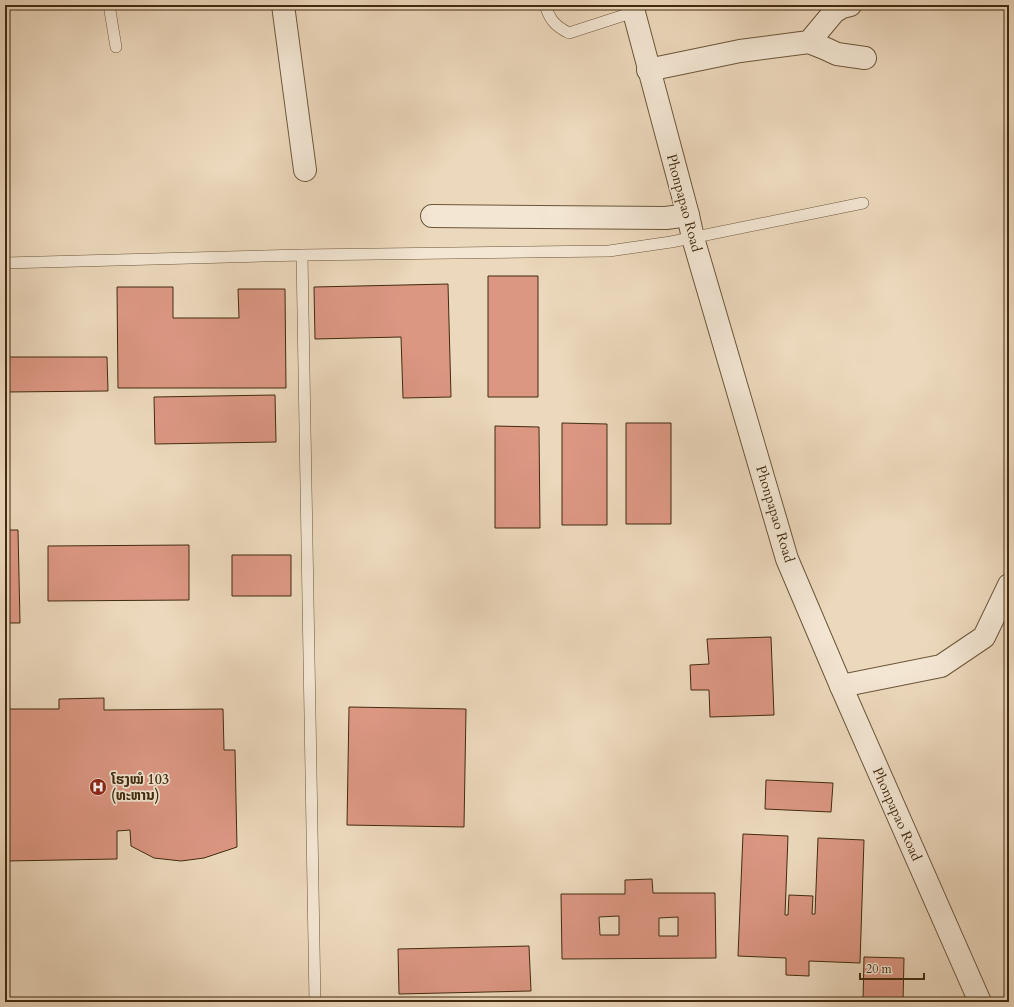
<svg xmlns="http://www.w3.org/2000/svg" width="1014" height="1007" font-family="Cardo,'Noto Sans Lao',serif">
  <style>
    .building { fill: #dc9783; stroke: #422b0f; fill-rule: evenodd }
    .lines { fill: none; stroke-linecap: round; stroke-linejoin: round }
    .service-casing { stroke: #6c563a; stroke-width: 12 }
    .minor-casing { stroke: #6c563a; stroke-width: 24 }
    .tertiary-casing { stroke: #6c563a; stroke-width: 24 }
    .service { stroke: #f3e6d3; stroke-width: 11 }
    .minor { stroke: #f3e6d3; stroke-width: 22 }
    .tertiary { stroke: #f3e6d3; stroke-width: 22 }
    .labels { text-anchor: middle; dominant-baseline: central; stroke-width: 3.5; stroke-linejoin: round; paint-order: stroke }
    .street-label { font-size: 14px; fill: #422b0f; stroke: #f3e6d3 }
    .poi-label { font-size: 14px; font-weight: bold; fill: #422b0f; stroke: #f3e6d3; text-anchor: start }
  </style>
  <rect width="100%" height="100%" fill="#ecd8bc"/>
  <filter id="stains"><feTurbulence type="fractalNoise" baseFrequency=".005" numOctaves="4"/><feColorMatrix values="0 0 0 0 .2 0 0 0 0 .09 0 0 0 0 .02 0 0 0 .5 -.17"/></filter>
  <radialGradient id="worn" r=".72"><stop offset=".6" stop-color="#630" stop-opacity="0"/><stop offset="1" stop-color="#630" stop-opacity=".3"/></radialGradient>
  <path class="building" d="M488 276H538V397H488Z
    M448 284 451 397 403 398 401 337 315 339 314 287Z
    M117 287H173V318H239L238 289H285L286 388H118Z
    M5 357H107L108 391 5 392Z
    M275 395 276 442 155 444 154 397Z
    M562 423 607 424V525H562Z
    M626 423H671V524H626Z
    M495 426 539 427 540 528H495Z
    M5 530H18L20 623H5Z
    M189 545V600L48 601V546Z
    M232 555H291V596H232Z
    M771 637 774 715 710 717 709 690H691L690 665 709 664 707 639Z
    M104 698V710L223 709 224 750H235L237 847 204 858 181 861 154 858 131 846 130 830 117 831V859L6 861 5 843V709H59V699Z
    M349 707 466 709 464 827 347 825Z
    M766 780 833 783 831 812 765 809Z
    M743 834 788 836 785 915H788L789 895 813 896 812 914H815L818 838 864 840 860 963 809 961V976L786 975V958L738 956Z
    M652 879 653 893H715L716 958 562 959 561 894H625V880ZM619 916V935H600L599 917ZM678 917V936H659V918Z
    M529 946 531 991 399 994 398 949Z
    M864 957 904 958 903 1002H863Z"/>
  <g class="lines">
    <defs>
      <path id="service" d="M109 5 116 47
        M545 5C550 20 555 26 569 33L634 12
        M302 255 315 1002
        M5 263 302 255 609 251 671 242 863 203"/>
      <path id="minor" d="M283 5 305 170
        M809 42 834 12 842 7 850 5
        M648 70 740 51 809 42 824 48 837 54 865 58
        M432 216 666 218 688 215
        M841 686 941 666 984 637 1009 585"/>
      <path id="tertiary" d="M632 5 688 215 693 238 787 559 841 686 980 1002"/>
    </defs>
    <use href="#service" class="service-casing"/>
    <use href="#minor" class="minor-casing"/>
    <use href="#tertiary" class="tertiary-casing"/>
    <use href="#service" class="service"/>
    <use href="#minor" class="minor"/>
    <use href="#tertiary" class="tertiary"/>
  </g>
  <defs>
    <symbol id="hospital-disc" viewBox="-11 -11 22 22"><circle r="9.5" fill="#8f2418" stroke="#f3e6d3"/><path d="M-5-5h3v3.5h4V-5h3V5h-3V1.5h-4V5h-3Z" fill="#fff"/></symbol>
  </defs>
  <g fill-rule="evenodd">
    <use href="#hospital-disc" x="88" y="777" width="20" height="20"/>
  </g>
  <g class="labels">
    <g class="street-label">
      <text transform="translate(684 203) rotate(75)">Phonpapao Road</text>
      <text transform="translate(775 514) rotate(73)">Phonpapao Road</text>
      <text transform="translate(897 814) rotate(66)">Phonpapao Road</text>
    </g>
    <g class="poi-label">
      <text x="111" y="779">ໂຮງໝໍ 103<tspan x="111" dy="16">(ທະຫານ)</tspan></text>
    </g>
  </g>
  <rect width="1014" height="1007" fill="none" stroke="#ecd8bc" stroke-width="20"/>
  <rect x="6" y="6" width="1002" height="995" fill="none" stroke="#422b0f" stroke-width="2"/>
  <rect x="10" y="10" width="994" height="987" fill="none" stroke="#422b0f"/>
  <path d="M860 973v6h64v-6" fill="none" stroke="#422b0f" stroke-width="2"/>
  <text x="866" y="973" font-size="12" fill="#422b0f" stroke="#f3e6d3" stroke-width="3" paint-order="stroke">20 m</text>
  <rect width="100%" height="100%" filter="url(#stains)"/>
  <rect width="100%" height="100%" fill="url(#worn)"/>
</svg>
